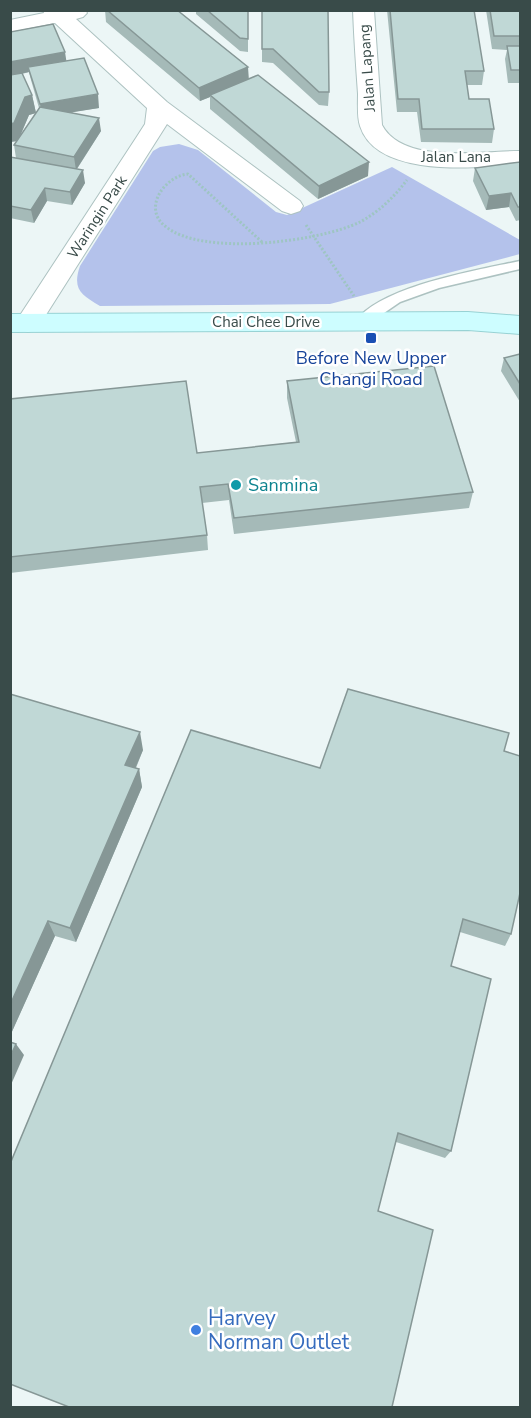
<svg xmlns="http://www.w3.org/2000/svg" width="531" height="1418" font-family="'Nunito Sans',sans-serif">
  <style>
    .green { fill: #b4c2eb }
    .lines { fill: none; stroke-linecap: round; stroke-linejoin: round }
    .lane-casing { stroke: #adc2c1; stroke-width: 3 }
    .street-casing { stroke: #adc2c1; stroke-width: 2 }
    .secondary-casing { stroke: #98d2d4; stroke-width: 2 }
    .path { stroke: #9ec5c2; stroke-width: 3; stroke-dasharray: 2 2; stroke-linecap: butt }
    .lane { fill: #fff; fill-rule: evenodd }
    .street { fill: #fff; fill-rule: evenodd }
    .secondary { fill: #cdfdff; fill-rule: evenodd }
    .wall { fill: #a5bab8; fill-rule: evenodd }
    .shaded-wall { fill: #869796 }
    .building { fill: #c0d8d6; stroke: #869796; stroke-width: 1.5 }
    .transit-dot { fill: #1a4fb4; stroke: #fff; stroke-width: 2 }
    .culture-dot { fill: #0f9aa8; stroke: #fff; stroke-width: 2 }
    .shop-dot { fill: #3f7fe0; stroke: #fff; stroke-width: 2 }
    .labels { text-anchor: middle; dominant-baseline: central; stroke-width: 5; stroke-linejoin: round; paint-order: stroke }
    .far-street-label { font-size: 15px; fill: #394b49; stroke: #fff }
    .transit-label { font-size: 18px; fill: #164399; stroke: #fff }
    .culture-label { font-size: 18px; fill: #0d838f; stroke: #fff; text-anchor: start }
    .near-shop-label { font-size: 21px; fill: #366cbe; stroke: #fff; text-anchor: start }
  </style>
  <rect width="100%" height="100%" fill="#ecf6f6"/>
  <path class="green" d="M179 144 198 150 276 212 287 215 392 167 520 240V254L330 304 100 306C81 295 72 289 80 266L153 151 160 147Z"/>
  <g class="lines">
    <defs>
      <path id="lane" d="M520 261V269L439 288 400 302 368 324 363 326 356 321C382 286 478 270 520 261Z"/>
      <path id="street" d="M43 10H85L87 13 83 17 76 19 167 102 300 201 303 206 300 211 291 214 282 211 167 124 37 329 28 332 19 329 15 323 136 138 145 124 147 108 55 23 10 32V20L44 13Z
        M353 10H374L382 125C403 165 481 151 520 151V165C477 167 377 179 360 126 357 117 358 104 358 94 356 66 354 38 353 10Z"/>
      <path id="secondary" d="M468 312 520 316V334L468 330 10 332V314Z"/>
    </defs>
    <use href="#lane" class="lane-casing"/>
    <use href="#street" class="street-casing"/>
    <use href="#secondary" class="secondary-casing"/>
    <path class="path" d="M306 225 354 296
      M262 242 188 174C165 176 142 208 165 226 201 257 319 242 360 222 379 212 394 197 407 180"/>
    <use href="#lane" class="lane"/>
    <use href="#street" class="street"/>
    <use href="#secondary" class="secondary"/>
  </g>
  <path class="wall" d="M105 10H177L248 67V79L368 176 318 199 210 109V97L200 101 106 22Z
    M196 10H248V52L240 51 196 14Z
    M262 10 329 92 328 106 319 105 273 63 262 62Z
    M387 10H474L484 71 482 85H467L469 99 494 129 492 143 421 142 417 112H397Z
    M486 10H520V83H508L505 59 507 50 492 49Z
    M10 32 66 61 99 108 72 112 101 131 77 169 85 183 72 205 47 201 34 223 10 218V157L16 158 14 145 16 141 10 142ZM29 72 31 80 39 108 36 113 32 95 22 74ZM36 113 20 136 29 115Z
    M520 162V220L516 221 509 207 486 210 473 181 475 168Z
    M520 354V402L501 371 504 358Z
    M287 381 473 492 469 508 234 534 229 500 202 503 207 535 208 550 10 573V399L197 453 296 442 287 398Z
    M10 694 143 750 136 768 139 769 142 787 76 942 55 936 10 1036Z
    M504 751 511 934 505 946 460 932 451 966V1151L445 1158 396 1142 378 1211 392 1407 320 768Z"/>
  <path class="shaded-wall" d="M65 52 67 65 28 67 29 72 10 76V62Z
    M248 67 249 81 210 95V97L200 101 199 88Z
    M98 94 99 108 43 117 40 104Z
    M32 95 36 113 29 115 18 141 10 142V124L25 97Z
    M99 118 101 131 76 170 74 157Z
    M369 162 368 176 318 199 319 186Z
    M83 170 85 183 72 205 70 192Z
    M45 188 47 201 34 223 31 210Z
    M511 193 509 207 486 210 489 196Z
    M140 732 143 750 129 783 125 765Z
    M139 769 142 787 76 942 70 928Z
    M48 921 55 936 10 1036V1005Z
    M16 1044 24 1055 10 1087V1057Z"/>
  <path class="building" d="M107 10H177L248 67 199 88Z
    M207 10H248V39L240 38Z
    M262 10H328L329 92H319L273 49H262Z
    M390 10H474L484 71H465L469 99H489L494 129H422L419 99H398Z
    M490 10H520V36H494Z
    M53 24 65 52 10 62V32Z
    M507 46H520V70H511Z
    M84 58 98 94 40 104 28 67Z
    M22 73 32 95 25 97 14 123 10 124V75Z
    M258 75 369 162 319 186 210 95Z
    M40 107 99 118 74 157 14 145Z
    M10 157 83 170 70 192 45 188 31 210 10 206Z
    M520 162V207H518L511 193 489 196 475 168Z
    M520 354V384L504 358Z
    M434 366 473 492 234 518 228 484 200 487 207 535 10 557V399L186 381 197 453 299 442 287 381Z
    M348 689 509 733 504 751 520 756V893L511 934 463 919 451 966 491 979 451 1151 398 1133 378 1211 433 1230 392 1407H69L10 1384V1164L191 730 320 768Z
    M10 694 140 732 125 765 139 769 70 928 48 921 10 1005Z
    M10 1042 16 1044 10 1057Z"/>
  <rect class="transit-dot" x="365" y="332" width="12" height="12" rx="3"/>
  <circle class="culture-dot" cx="236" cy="485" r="6"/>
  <circle class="shop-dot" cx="196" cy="1330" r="6"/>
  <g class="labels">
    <g class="far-street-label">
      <text transform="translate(367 68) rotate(-94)">Jalan Lapang</text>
      <text x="456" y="157">Jalan Lana</text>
      <text transform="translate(97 217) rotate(-57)">Waringin Park</text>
      <text x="266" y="322">Chai Chee Drive</text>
    </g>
    <g class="transit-label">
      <text x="371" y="358">Before New Upper<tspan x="371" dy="21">Changi Road</tspan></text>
    </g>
    <g class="culture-label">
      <text x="248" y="485">Sanmina</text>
    </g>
    <g class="near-shop-label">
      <text x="208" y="1318">Harvey<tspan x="208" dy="24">Norman Outlet</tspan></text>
    </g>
  </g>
  <rect width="531" height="1418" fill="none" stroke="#394b49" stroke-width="24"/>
</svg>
